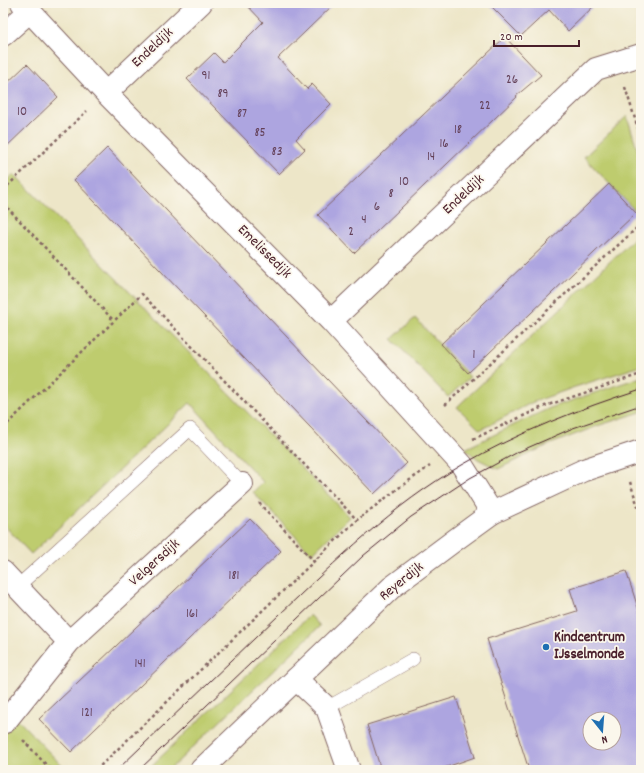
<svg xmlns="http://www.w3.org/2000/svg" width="644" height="773" font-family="Dekko,sans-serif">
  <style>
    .green { fill: #becc6e; stroke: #84764c }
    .building { fill: #ada5e0; fill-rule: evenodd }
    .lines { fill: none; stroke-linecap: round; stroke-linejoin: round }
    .lane-casing { stroke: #836562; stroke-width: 14 }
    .street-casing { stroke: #836562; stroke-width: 24 }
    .secondary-casing { stroke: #836562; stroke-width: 24 }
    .path { stroke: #836562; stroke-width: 2.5; stroke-dasharray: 3 3; stroke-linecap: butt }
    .lane { stroke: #fff; stroke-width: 13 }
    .street { stroke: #fff; stroke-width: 22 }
    .secondary { stroke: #fff; stroke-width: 22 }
    .tram { stroke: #4a1f2b; stroke-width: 1 }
    .poi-dot { fill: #1f6fb2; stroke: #fbf7ec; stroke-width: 1.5 }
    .labels { text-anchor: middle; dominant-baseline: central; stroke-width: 3.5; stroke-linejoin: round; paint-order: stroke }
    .number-label { font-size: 13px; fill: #634058 }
    .street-label { font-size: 15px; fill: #4a1f2b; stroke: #fbf7ec }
    .poi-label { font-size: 15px; font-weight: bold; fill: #4a1f2b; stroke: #fbf7ec; text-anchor: start }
  </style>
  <rect width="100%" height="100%" fill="#fbf7ec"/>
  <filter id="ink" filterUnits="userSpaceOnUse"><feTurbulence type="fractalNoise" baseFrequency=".025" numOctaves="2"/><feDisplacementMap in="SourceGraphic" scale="8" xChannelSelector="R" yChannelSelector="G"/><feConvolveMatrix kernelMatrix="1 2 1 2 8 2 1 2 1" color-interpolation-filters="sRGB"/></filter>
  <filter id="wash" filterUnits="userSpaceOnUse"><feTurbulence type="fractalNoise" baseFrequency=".012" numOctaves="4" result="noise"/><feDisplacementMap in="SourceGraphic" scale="16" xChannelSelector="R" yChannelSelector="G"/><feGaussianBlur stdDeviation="0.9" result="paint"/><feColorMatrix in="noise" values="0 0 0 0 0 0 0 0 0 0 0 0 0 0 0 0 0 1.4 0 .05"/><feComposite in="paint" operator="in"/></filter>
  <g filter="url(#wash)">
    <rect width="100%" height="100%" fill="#ede6c8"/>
    <path class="green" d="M627 116 641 161 640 216 584 157Z
      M14 174 350 517 312 554 253 492 263 482 190 403 31 554 3 524V185Z
      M641 232V366L575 387 531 403 480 430 457 407Z
      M415 318 470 377 448 397 392 339Z
      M641 377V412L600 425 548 445 498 469 478 459 465 449 520 422 550 408Z
      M310 615 320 626 169 770H147Z
      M3 704 66 770H3Z"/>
    <g id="blocks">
      <path class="building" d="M245 3H335L278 58 307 89 312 84 331 104 296 139 305 149 279 174 187 79 214 53 223 62 263 22Z
        M488 3H597L568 31 549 10 521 36Z
        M505 37 541 75 516 96 517 97 354 253 318 215Z
        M27 64 58 97 3 150V87Z
        M107 148 407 463 374 494 74 180Z
        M609 184 636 213 468 373 441 344Z
        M250 519 281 551 71 752 39 719Z
        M626 571 641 617V770H529L487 639 577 611 570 589ZM590 719H614V743H590Z
        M456 697 475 757 438 770H381L367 725Z"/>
    </g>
  </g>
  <g filter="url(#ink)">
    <use href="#blocks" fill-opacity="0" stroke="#836562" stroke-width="1"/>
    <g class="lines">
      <defs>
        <path id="lane" d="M17 587 190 429 242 484
          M327 708 413 659"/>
        <path id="street" d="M22 3 106 93 331 321 462 465 492 513
          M3 35 30 11
          M106 93 201 3
          M331 321 596 69 641 55
          M3 572 69 642
          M296 679 327 708 349 770
          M5 722 69 642 242 484"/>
        <path id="secondary" d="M201 770 392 587 455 540 492 513 584 470 641 451"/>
      </defs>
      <use href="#lane" class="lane-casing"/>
      <use href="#street" class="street-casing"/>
      <use href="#secondary" class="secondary-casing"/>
      <path class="path" d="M625 87 641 138
        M3 190 87 111
        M3 203 114 321
        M445 405 641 224
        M3 428 142 294 357 520
        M473 439 545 406 641 374
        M630 482 641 516
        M259 503 314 561
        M23 740 51 770
        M96 770 357 520 400 487 430 466"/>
      <use href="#lane" class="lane"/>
      <use href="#street" class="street"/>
      <use href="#secondary" class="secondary"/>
      <path class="tram" d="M117 770C171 718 225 667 279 615 338 559 392 506 462 465 519 432 579 409 641 389
        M139 770 363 556 411 517 470 478 518 452 573 428 641 405"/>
    </g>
  </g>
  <circle class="poi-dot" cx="546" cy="647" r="4"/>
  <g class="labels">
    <g class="number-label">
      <text x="206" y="76">91</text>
      <text x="512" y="80">26</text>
      <text x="223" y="94">89</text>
      <text x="485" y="106">22</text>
      <text x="22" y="112">10</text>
      <text x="242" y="114">87</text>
      <text x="458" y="130">18</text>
      <text x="260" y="133">85</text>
      <text x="444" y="144">16</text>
      <text x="277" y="152">83</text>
      <text x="431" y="157">14</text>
      <text x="404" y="182">10</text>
      <text x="391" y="194">8</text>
      <text x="377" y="207">6</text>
      <text x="364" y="220">4</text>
      <text x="351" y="232">2</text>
      <text x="474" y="355">1</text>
      <text x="234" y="576">181</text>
      <text x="192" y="614">161</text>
      <text x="140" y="664">141</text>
      <text x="87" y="713">121</text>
    </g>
    <g class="street-label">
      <text transform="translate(153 48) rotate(-43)">Endeldijk</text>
      <text transform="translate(464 195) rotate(-43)">Endeldijk</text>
      <text transform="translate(264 252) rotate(45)">Emelissedijk</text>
      <text transform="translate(155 563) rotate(-42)">Velgersdijk</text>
      <text transform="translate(402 582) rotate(-39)">Reyerdijk</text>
    </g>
    <g class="poi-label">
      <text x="554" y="638">Kindcentrum<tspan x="554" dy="17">IJsselmonde</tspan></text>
    </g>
  </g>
  <rect width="644" height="773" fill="none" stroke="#fbf7ec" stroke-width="16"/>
  <g transform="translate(602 731) rotate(163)"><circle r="19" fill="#fbf7ec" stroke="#b4a19f"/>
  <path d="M0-3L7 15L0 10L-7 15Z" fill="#1f6fb2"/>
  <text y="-6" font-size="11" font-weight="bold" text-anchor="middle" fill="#4a1f2b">N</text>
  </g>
  <path d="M494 40v6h85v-6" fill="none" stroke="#4a1f2b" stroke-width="2"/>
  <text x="500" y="40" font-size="12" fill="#4a1f2b" stroke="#fbf7ec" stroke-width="3" paint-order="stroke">20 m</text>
</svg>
